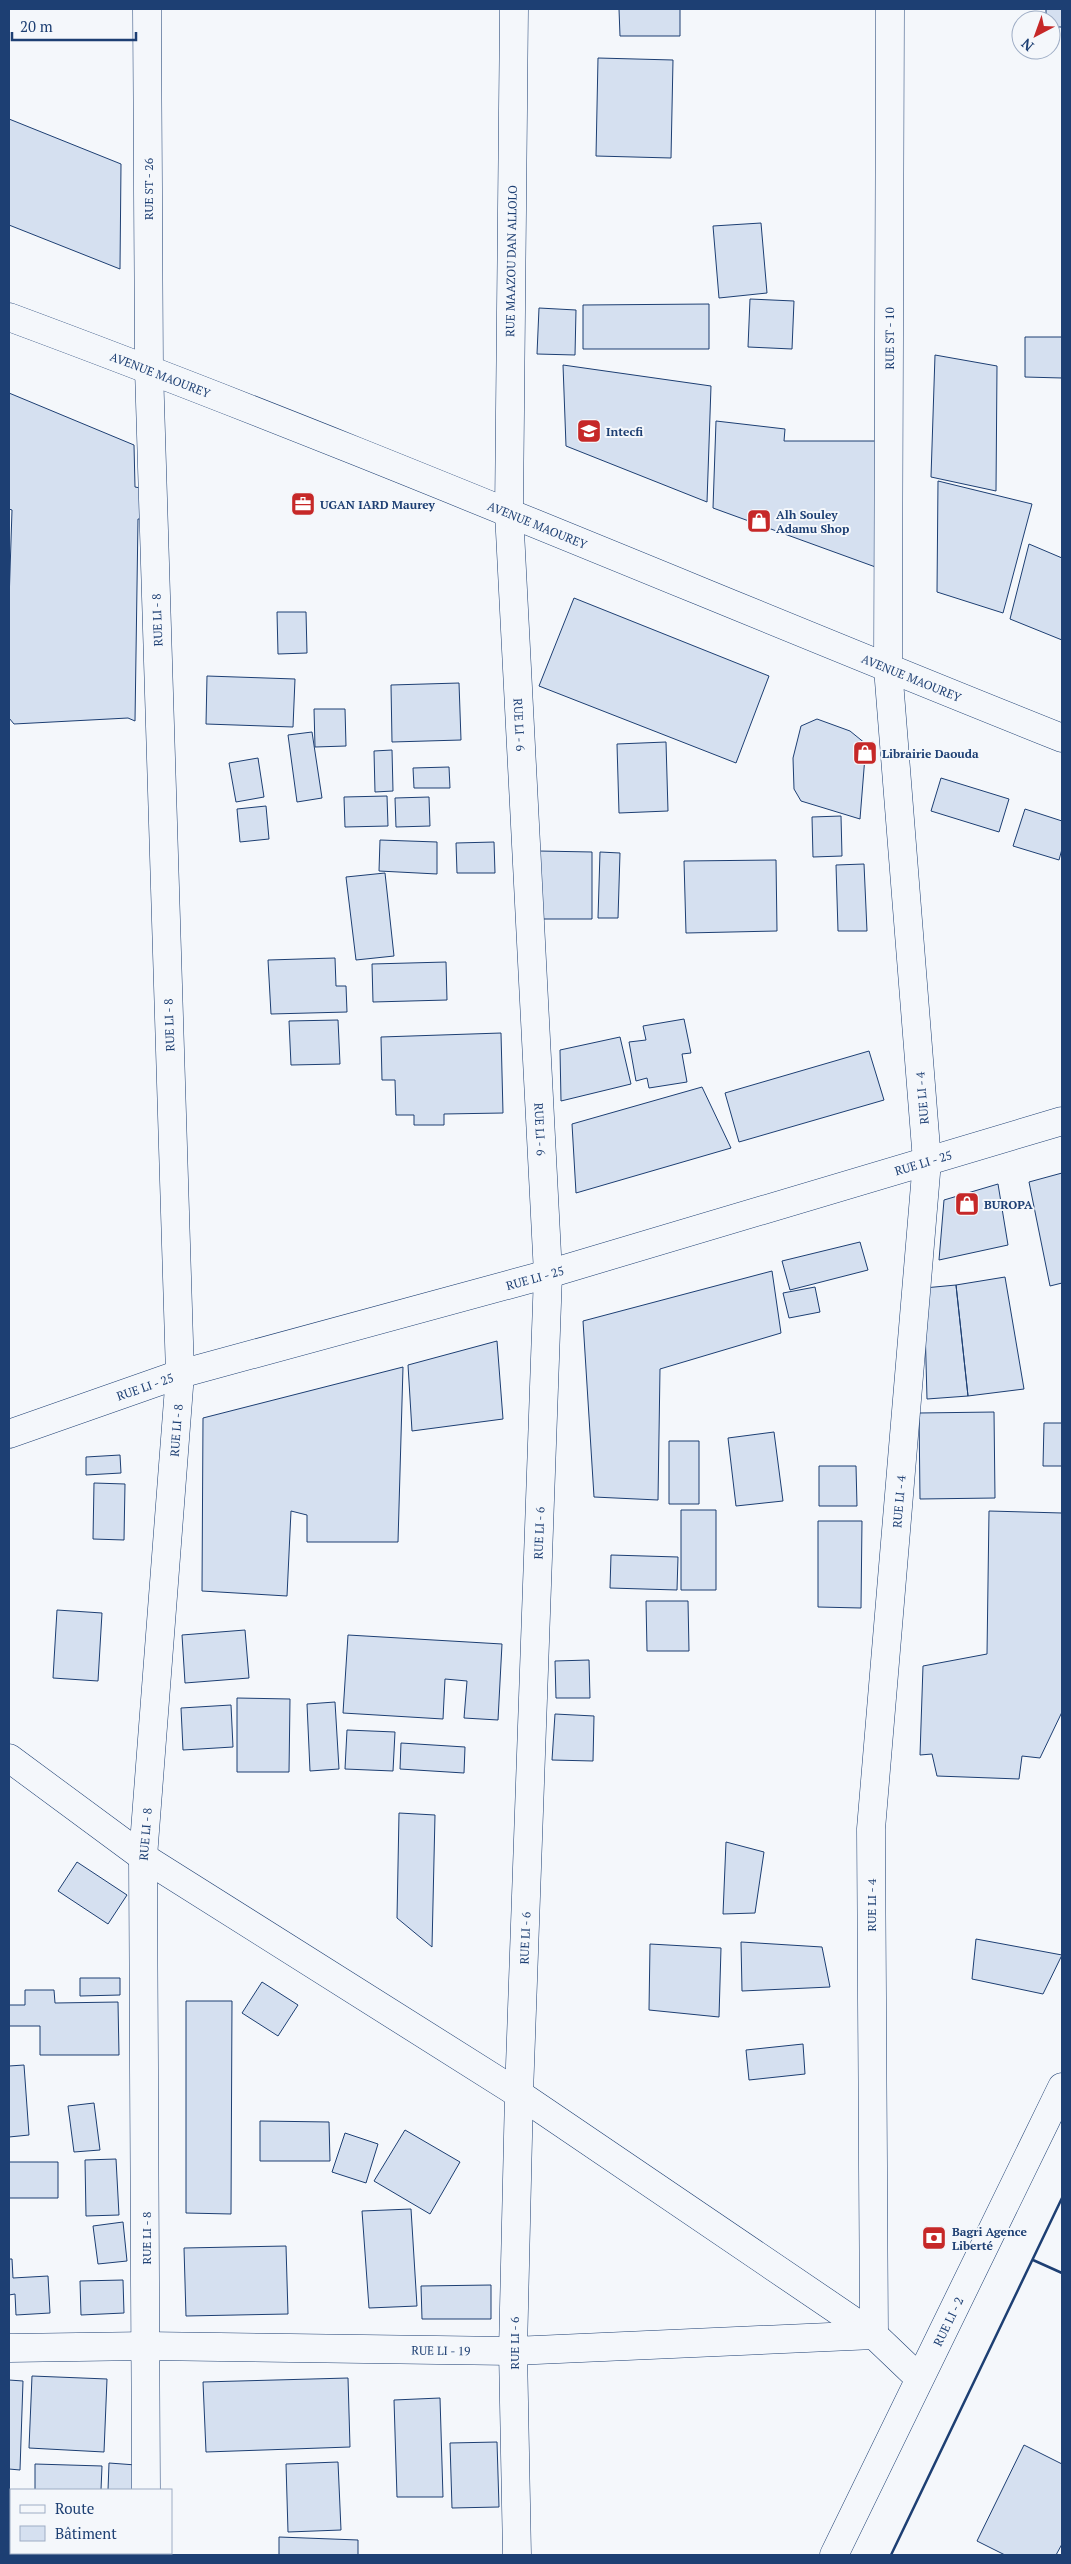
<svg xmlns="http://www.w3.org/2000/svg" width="1071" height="2564" font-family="'PT Serif',serif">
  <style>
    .building { fill: #d5e0f0; stroke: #1d3f73 }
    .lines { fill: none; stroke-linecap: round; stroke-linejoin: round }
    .minor-casing { stroke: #1d3f73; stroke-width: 29 }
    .major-casing { stroke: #1d3f73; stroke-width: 29 }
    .minor { stroke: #f4f7fb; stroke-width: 28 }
    .major { stroke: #f4f7fb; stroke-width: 28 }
    .wall { stroke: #1d3f73; stroke-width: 2.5 }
    .labels { text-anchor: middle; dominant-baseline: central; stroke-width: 4; stroke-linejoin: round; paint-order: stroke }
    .street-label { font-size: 12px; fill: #1d3f73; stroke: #f4f7fb }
    .poi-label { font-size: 12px; font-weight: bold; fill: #1d3f73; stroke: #f4f7fb; text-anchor: start }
  </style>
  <rect width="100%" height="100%" fill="#f4f7fb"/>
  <path class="building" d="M619 9H680V36H620Z
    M1046 9H1062V27H1051V20H1046Z
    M598 58 673 60 671 158 596 156Z
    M9 119 121 164 120 269 9 225Z
    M761 223 767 293 719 298 713 226Z
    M750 299 794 301 792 349 748 347Z
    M709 304V349H583V305Z
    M539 308 576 310 575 355 537 354Z
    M1025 337H1062V378L1025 377Z
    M935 355 997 366 996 491 931 477Z
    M563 365 711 386 707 502 566 446Z
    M9 393 134 445 135 487 146 489 145 519H138L135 721 128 718 14 724 9 718V602L12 510 9 509Z
    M716 421 785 429 784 441H880L881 569 713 508Z
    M938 481 1032 504 1003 613 937 592Z
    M1029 544 1062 558V640L1010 619Z
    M574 598 769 676 736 763 539 686Z
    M277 612H306L307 653 278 654Z
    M207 676 295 679 293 727 206 724Z
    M459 683 461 740 392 742 391 685Z
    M314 709H345L346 746 315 747Z
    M817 719 850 731 866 744 860 819 801 801 794 789 793 758 801 726Z
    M312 732 322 798 297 802 288 735Z
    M666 742 668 811 619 813 617 744Z
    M392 750 393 791 375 792 374 751Z
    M258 758 264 797 236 802 229 763Z
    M449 767 450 788H414L413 768Z
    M941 778 1009 799 999 832 931 811Z
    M387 796 388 826 345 827 344 797Z
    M429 797 430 826 396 827 395 798Z
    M266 806 269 839 240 842 237 809Z
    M1025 809 1062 821V849L1059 860 1013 846Z
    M841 816 842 856 813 857 812 817Z
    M380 840 437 842V874L379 871Z
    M494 842 495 873H457L456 843Z
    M539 851 592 852V919H538Z
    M600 852 620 853 618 918H598Z
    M776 860 777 931 686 933 684 861Z
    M864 864 867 931H838L836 865Z
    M385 873 394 956 356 960 346 877Z
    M335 958 336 986H346L347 1012 271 1014 268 960Z
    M446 962 447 1000 373 1002 372 964Z
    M684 1019 691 1053 682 1054 687 1082 649 1088 647 1078 636 1081 629 1042 646 1040 643 1026Z
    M338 1020 340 1064 291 1065 289 1021Z
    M501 1033 503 1113 444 1114V1125H414V1115H396L395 1080H382L381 1037Z
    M620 1037 631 1084 561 1101 560 1050Z
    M869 1051 884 1100 739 1142 725 1093Z
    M702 1087 731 1148 576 1193 572 1124Z
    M1062 1173V1283L1050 1286 1029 1182Z
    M998 1184 1008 1245 939 1260 944 1200Z
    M860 1242 868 1270 790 1290 782 1261Z
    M772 1271 781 1333 660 1369 658 1500 594 1497 583 1321Z
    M1005 1277 1024 1389 968 1396 956 1285Z
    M956 1285 968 1396 927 1399 924 1288Z
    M815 1287 820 1312 789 1318 783 1293Z
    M497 1341 503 1419 412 1431 408 1365Z
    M403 1367 398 1542H307V1515L291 1511 287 1596 202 1591 203 1418Z
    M994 1412 995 1498 920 1499 919 1413Z
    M1044 1423H1062V1466H1043Z
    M774 1432 783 1501 736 1506 728 1438Z
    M669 1441H699V1504H669Z
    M120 1455 121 1473 86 1475V1457Z
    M819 1466H856L857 1506H819Z
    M94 1483 125 1484 124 1540 93 1539Z
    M681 1510H716V1590H681Z
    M989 1511 1062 1513V1712L1040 1758 1022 1756 1019 1779 937 1776 932 1754 920 1755 923 1666 987 1654Z
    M818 1521H862L861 1608 818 1607Z
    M611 1555 678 1557 677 1590 610 1588Z
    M646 1601H688L689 1651H647Z
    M57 1610 102 1613 98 1681 53 1678Z
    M245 1630 249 1678 185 1683 182 1635Z
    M348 1635 502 1644 498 1720 464 1718 467 1681 445 1679 443 1719 343 1713Z
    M589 1660 590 1698H556L555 1661Z
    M237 1698 290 1699 289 1772H237Z
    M335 1702 339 1769 310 1771 307 1704Z
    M231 1705 233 1747 183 1750 181 1708Z
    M555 1714 594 1716 593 1761 552 1760Z
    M347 1730 395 1732 393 1771 345 1769Z
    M401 1743 465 1747 464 1773 400 1769Z
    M399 1813 435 1815 432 1947 397 1918Z
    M726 1842 764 1852 755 1913 723 1914Z
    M77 1862 127 1895 108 1924 58 1891Z
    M976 1939 1062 1955 1043 1994 972 1979Z
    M741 1942 822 1947 830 1987 742 1991Z
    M650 1944 721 1948 719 2017 649 2010Z
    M80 1978H120V1995L80 1996Z
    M262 1982 298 2005 278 2036 242 2013Z
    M25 1990H54L55 2003 118 2002 119 2055H40V2026H9V2005H25Z
    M186 2001H232L231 2214 186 2213Z
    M803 2044 805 2074 749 2080 746 2050Z
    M24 2065 29 2135 9 2137V2066Z
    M94 2103 100 2150 74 2152 68 2106Z
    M260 2121 329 2122 330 2161H260Z
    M405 2130 460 2162 430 2214 374 2181Z
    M345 2133 378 2144 366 2183 332 2172Z
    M116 2159 119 2215 86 2216 85 2160Z
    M9 2162H58V2198H9Z
    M411 2209 417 2306 369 2308 362 2211Z
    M123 2222 127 2261 98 2264 93 2226Z
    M286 2246 288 2314 186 2316 184 2248Z
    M9 2259H12L13 2278 48 2276 50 2313 16 2315 15 2294 9 2295Z
    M123 2280 124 2313 81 2315 80 2281Z
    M491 2285V2319H422L421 2286Z
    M32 2376 107 2379 104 2452 29 2448Z
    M348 2378 350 2447 206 2452 203 2382Z
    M9 2380 23 2381 20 2470 9 2469Z
    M440 2398 443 2497H397L394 2400Z
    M497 2442 499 2507 452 2508 450 2443Z
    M1024 2445 1062 2464V2544L1056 2555H1005L977 2541Z
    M338 2462 341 2530 288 2532 286 2464Z
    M109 2463 136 2465 135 2490H108Z
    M35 2464 102 2466 101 2490H35Z
    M9 2531H11V2553L44 2555H9Z
    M279 2537 358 2540V2555H279Z
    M62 2553H124V2555H62Z"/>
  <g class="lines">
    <defs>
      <g id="minor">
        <path id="s1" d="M514 9 509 512 548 1274 519 2094 513 2351 517 2555"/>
        <path id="s2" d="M9 1434 180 1374 548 1274 1062 1121"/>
        <path d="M9 1758 143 1857 519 2094 874 2335 919 2378"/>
        <path id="s3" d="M9 2348 146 2346 513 2351 874 2335 871 1829 927 1161 888 668 890 9"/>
        <path id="s4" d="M146 2490 143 1857 180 1374 149 369 147 9"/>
        <path d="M146 2555V2553"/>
        <path id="s5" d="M834 2555 1062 2087"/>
      </g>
      <g id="major">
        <path id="s6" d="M9 317C363 448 711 598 1062 738"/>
      </g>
    </defs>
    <use href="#minor" class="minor-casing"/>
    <use href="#major" class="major-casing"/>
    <use href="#minor" class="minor"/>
    <use href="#major" class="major"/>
    <path class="wall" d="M1033 2260 1062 2273
      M891 2555 1062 2198"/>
  </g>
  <defs>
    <symbol id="university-square" viewBox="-11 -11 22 22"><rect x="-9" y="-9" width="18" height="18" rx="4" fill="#c62828" stroke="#f4f7fb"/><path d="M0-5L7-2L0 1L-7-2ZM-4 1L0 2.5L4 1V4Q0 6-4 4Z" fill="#fff"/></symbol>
    <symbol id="office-square" viewBox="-11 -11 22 22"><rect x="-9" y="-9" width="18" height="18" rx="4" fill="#c62828" stroke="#f4f7fb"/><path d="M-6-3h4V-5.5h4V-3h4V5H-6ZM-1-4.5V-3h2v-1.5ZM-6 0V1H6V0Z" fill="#fff"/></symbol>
    <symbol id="shop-square" viewBox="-11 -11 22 22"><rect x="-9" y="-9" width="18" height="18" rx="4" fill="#c62828" stroke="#f4f7fb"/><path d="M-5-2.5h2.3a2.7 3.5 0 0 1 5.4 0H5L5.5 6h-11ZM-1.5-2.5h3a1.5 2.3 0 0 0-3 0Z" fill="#fff"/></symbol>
    <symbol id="bank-square" viewBox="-11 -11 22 22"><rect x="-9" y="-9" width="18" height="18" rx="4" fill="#c62828" stroke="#f4f7fb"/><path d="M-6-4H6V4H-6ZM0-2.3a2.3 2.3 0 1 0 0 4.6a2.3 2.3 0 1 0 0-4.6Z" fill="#fff"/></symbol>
  </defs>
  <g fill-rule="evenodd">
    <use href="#university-square" x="575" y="417" width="28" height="28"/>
    <use href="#office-square" x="289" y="490" width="28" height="28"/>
    <use href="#shop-square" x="745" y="507" width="28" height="28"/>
    <use href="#shop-square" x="851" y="739" width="28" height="28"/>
    <use href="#shop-square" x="953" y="1190" width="28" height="28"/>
    <use href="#bank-square" x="920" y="2224" width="28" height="28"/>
  </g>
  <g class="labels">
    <g class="street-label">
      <text transform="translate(148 189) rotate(-90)">RUE ST - 26</text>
      <text transform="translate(511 261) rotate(-89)">RUE MAAZOU DAN ALLOLO</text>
      <text stroke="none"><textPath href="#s3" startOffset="2866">RUE ST - 10</textPath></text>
      <text stroke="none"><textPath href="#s6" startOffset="162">AVENUE MAOUREY</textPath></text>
      <text stroke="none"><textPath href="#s6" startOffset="568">AVENUE MAOUREY</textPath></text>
      <text transform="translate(157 620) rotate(-92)">RUE LI - 8</text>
      <text stroke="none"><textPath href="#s6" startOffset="972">AVENUE MAOUREY</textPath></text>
      <text stroke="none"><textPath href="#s1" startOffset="716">RUE LI - 6</textPath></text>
      <text transform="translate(169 1025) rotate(-92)">RUE LI - 8</text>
      <text transform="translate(922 1098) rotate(-95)">RUE LI - 4</text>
      <text stroke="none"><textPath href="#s1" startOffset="1121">RUE LI - 6</textPath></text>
      <text stroke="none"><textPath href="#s2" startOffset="954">RUE LI - 25</textPath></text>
      <text stroke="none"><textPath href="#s2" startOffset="549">RUE LI - 25</textPath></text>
      <text stroke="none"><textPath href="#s2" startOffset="144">RUE LI - 25</textPath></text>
      <text stroke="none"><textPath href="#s4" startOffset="1061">RUE LI - 8</textPath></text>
      <text stroke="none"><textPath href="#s3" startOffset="1700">RUE LI - 4</textPath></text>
      <text transform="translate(539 1533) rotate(-88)">RUE LI - 6</text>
      <text stroke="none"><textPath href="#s4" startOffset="656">RUE LI - 8</textPath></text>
      <text transform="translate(871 1905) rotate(-90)">RUE LI - 4</text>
      <text transform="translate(525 1938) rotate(-88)">RUE LI - 6</text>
      <text transform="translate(146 2238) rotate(-90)">RUE LI - 8</text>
      <text stroke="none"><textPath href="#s5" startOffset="260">RUE LI - 2</textPath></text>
      <text transform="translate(514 2343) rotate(-90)">RUE LI - 6</text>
      <text stroke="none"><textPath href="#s3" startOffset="432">RUE LI - 19</textPath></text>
    </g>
    <g class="poi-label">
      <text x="606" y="431">Intecfi</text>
      <text x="320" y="504">UGAN IARD Maurey</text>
      <text x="776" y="514">Alh Souley<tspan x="776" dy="14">Adamu Shop</tspan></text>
      <text x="882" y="753">Librairie Daouda</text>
      <text x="984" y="1204">BUROPA</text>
      <text x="952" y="2231">Bagri Agence<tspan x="952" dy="14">Liberté</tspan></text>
    </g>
  </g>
  <rect width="1071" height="2564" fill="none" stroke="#1d3f73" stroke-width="20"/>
  <rect x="10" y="2489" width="162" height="65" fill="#f4f7fb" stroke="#9eadc5"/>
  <rect x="20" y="2505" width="25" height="8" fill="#f4f7fb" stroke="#9eadc5"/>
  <text x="55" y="2514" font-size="15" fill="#1d3f73">Route</text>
  <rect x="20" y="2526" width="25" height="15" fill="#d5e0f0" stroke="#9eadc5"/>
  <text x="55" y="2539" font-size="15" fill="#1d3f73">Bâtiment</text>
  <g transform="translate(1036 35) rotate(221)"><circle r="24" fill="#f4f7fb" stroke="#9eadc5"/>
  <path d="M0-4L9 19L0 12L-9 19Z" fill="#c62828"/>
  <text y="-8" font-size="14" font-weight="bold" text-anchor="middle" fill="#1d3f73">N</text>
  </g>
  <path d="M12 32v8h124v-8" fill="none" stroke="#1d3f73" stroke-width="2.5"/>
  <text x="20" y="32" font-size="15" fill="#1d3f73" stroke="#f4f7fb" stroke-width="4" paint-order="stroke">20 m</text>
</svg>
